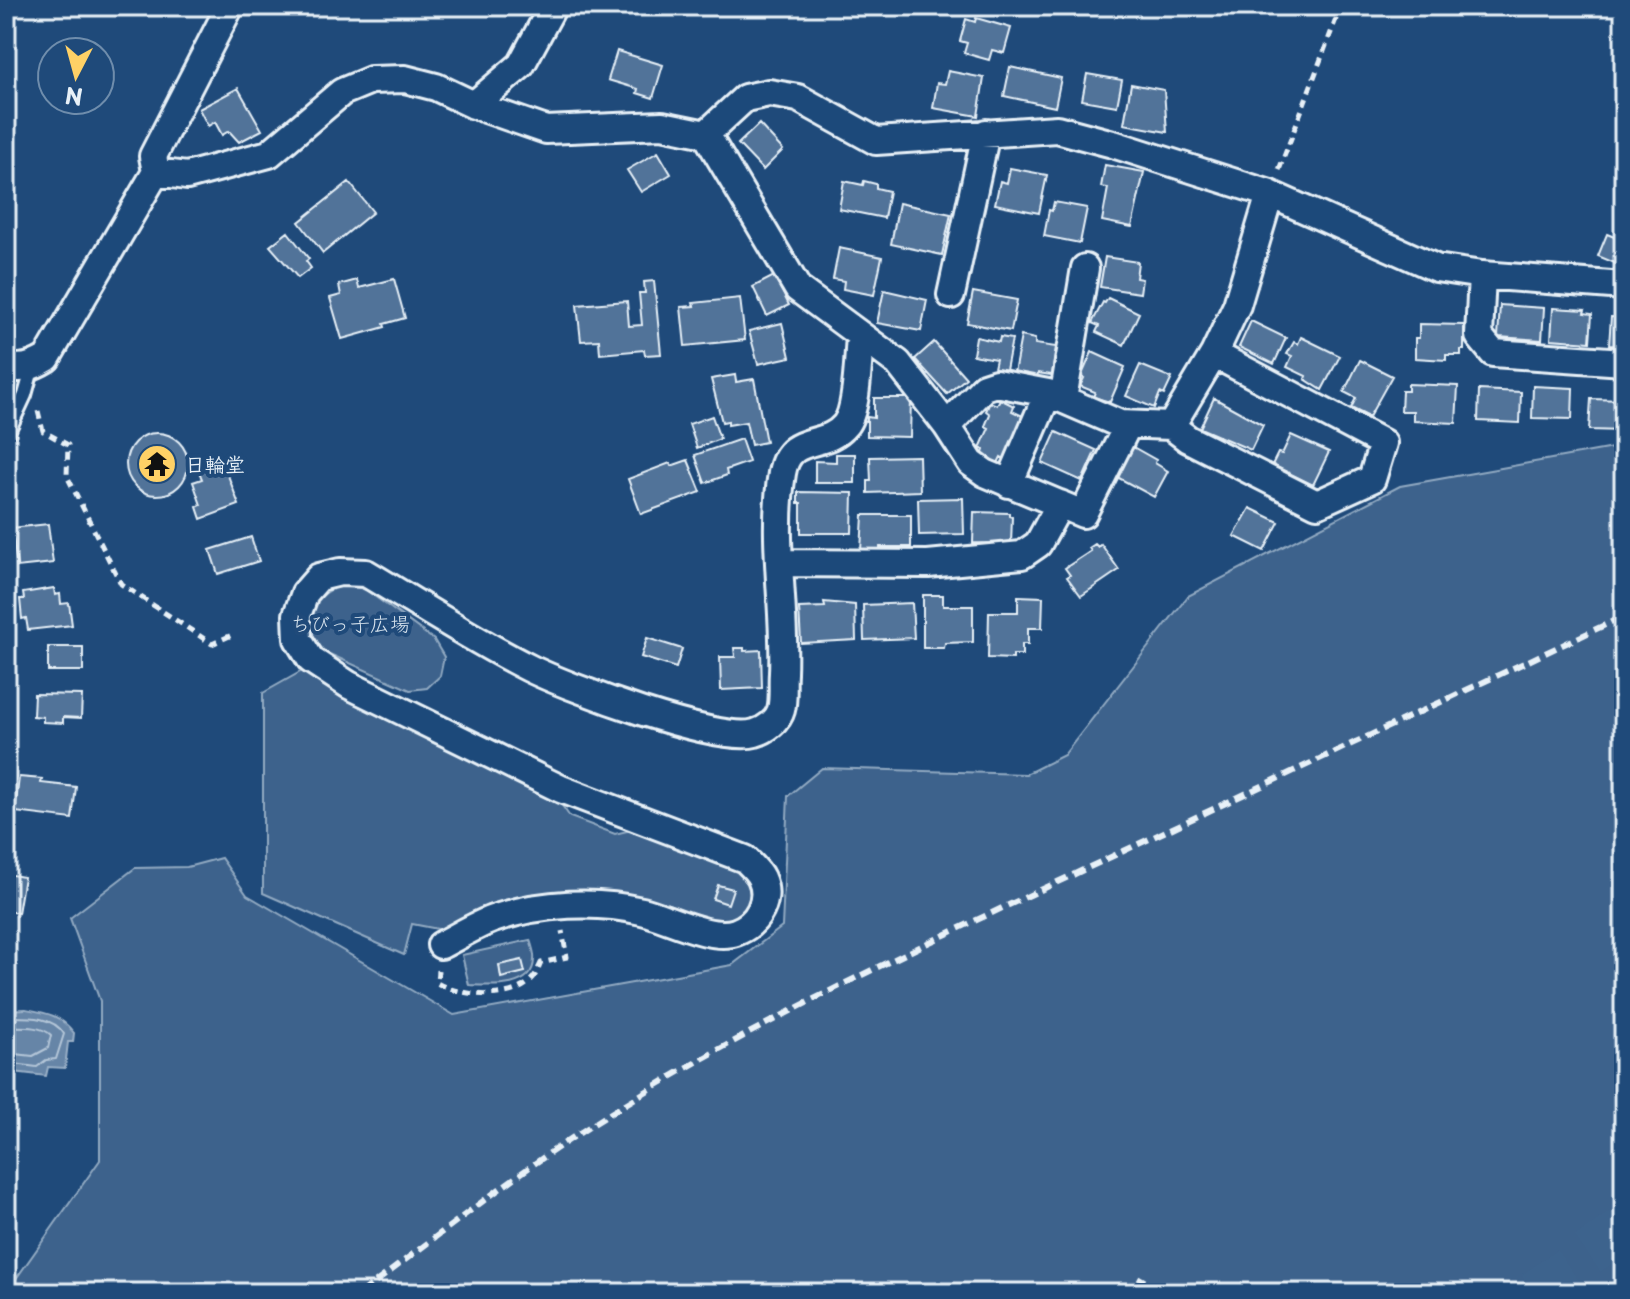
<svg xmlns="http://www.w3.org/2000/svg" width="1630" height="1299" font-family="'Playpen Sans','Klee One',sans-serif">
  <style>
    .green { fill: #3c628c; stroke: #92aac2; stroke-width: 2 }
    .water { fill: #6685a7; stroke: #9ab0c7; stroke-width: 2 }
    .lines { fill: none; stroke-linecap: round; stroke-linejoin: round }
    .shore { stroke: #b4c6d8; stroke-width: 2 }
    .building { fill: #517399; stroke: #e8f1f8; stroke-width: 2 }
    .motorway-tunnel { stroke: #3d638d; stroke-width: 44; stroke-dasharray: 44 22; stroke-linecap: butt }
    .service-casing { stroke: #e8f1f8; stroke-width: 18 }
    .minor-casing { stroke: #e8f1f8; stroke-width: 32 }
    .path { stroke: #e8f1f8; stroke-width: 5; stroke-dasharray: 8 6; stroke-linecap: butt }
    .service { stroke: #1f4a7a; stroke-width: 12 }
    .minor { stroke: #1f4a7a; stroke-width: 26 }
    .rail { stroke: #e8f1f8; stroke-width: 6; stroke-dasharray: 12 6; stroke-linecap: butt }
    .labels { text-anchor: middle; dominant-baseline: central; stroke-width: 8; stroke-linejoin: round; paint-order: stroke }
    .poi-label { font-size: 20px; font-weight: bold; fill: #e8f1f8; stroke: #1f4a7a; text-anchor: start }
    .park-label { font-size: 20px; fill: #d7e3ed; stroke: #1f4a7a }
  </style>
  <rect width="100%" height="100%" fill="#1f4a7a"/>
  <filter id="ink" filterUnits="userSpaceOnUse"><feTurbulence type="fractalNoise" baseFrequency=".0125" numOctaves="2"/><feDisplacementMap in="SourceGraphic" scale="16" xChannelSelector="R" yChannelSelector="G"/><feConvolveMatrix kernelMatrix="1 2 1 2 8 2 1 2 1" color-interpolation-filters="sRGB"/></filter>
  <g filter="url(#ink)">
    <path class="green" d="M1624 446V1293H6L100 1160V1001L70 918 135 868 187 867 221 858 247 895 454 1015 732 965 782 927 788 796 822 768 1026 774 1064 755 1188 596 1400 486Z
      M342 585 354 586 366 590 434 640 444 657 440 676 427 688 410 690 325 652C300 626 309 596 342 585Z
      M304 670 316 681 556 797 570 817 615 834 639 828 745 875 751 886 750 902 743 915 727 923 708 921 633 898 443 930 412 924 404 955 263 893V693Z
      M530 940C532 946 535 954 534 960 533 990 490 986 469 985L462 955Z"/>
    <path class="water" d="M26 1009C48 1013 60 1015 74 1033L73 1042H68L65 1068 48 1067 46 1076 6 1071V1010Z"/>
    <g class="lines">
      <path class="shore" d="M6 1017C25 1017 53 1015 64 1034L56 1059 46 1060 37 1067 6 1063
        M6 1027C20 1027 41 1025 51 1035L48 1048 33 1056 6 1053"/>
    </g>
    <path class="building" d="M6 6H14L6 73Z
      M976 18 1011 28 1004 53 992 50 989 60 964 53 967 43 960 41 966 19 975 22Z
      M617 51 663 65 653 98 637 93 638 89 608 80Z
      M1010 67 1061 78 1055 107 1004 96Z
      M948 71 984 78 978 116 933 108 937 83 945 84Z
      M1087 74 1122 80 1117 106 1082 100Z
      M1131 84 1164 90 1167 132 1124 124Z
      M238 88 262 130 239 142 229 131 222 135 215 122 208 126 199 109Z
      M759 124 783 150 763 170 738 144Z
      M658 152 671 174 641 192 627 170Z
      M1105 165 1144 172 1132 227 1102 221 1108 188 1101 187Z
      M1010 168 1047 175 1039 213 995 204 1000 181 1007 183Z
      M844 181 863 185 864 181 876 184V188L889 191 884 218 839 209Z
      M349 182 373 212 323 253 299 222Z
      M1054 202 1087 208 1080 243 1044 236 1049 210 1052 211Z
      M899 203 951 214 942 255 891 244Z
      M288 232 309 259 306 261 311 268 298 278 270 246Z
      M1607 234 1624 241V248L1617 264 1598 256Z
      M839 248 882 257 874 295 843 289 844 281 833 279Z
      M1105 257 1138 262 1136 278 1142 279 1140 293 1100 287Z
      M774 276 789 305 767 316 753 287Z
      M394 279 405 318 384 324 385 327 342 339 330 298 341 295 339 285 357 280 359 288Z
      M654 281 661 354 645 355 644 350 600 354 599 340 581 341 577 305 627 301 629 326 642 325 639 293H645L644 282Z
      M884 290 927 300 921 331 877 323Z
      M973 292 1017 300 1011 331 967 323Z
      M740 298 745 340 685 346 681 307 694 306 693 303Z
      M1108 298 1139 313 1124 345 1096 332 1099 326 1092 323 1103 302 1105 303Z
      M1500 305 1544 308 1542 340 1498 337Z
      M1553 308 1585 310 1584 313 1592 314 1590 342 1551 339Z
      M1611 317 1624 318V346L1609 345Z
      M1251 321 1286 338 1274 364 1239 347Z
      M782 323 790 357 758 364 749 331Z
      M1419 324 1464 325V350H1461V355H1446V360L1415 358V338H1419Z
      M1021 336 1035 339V344L1056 347 1052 375 1038 373 1037 377 1014 373Z
      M976 337 999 342 1000 337 1012 339 1006 370 994 368 996 359 973 355Z
      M1301 337 1340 356 1322 390 1305 379 1306 376 1287 367 1292 356 1287 354 1294 342 1298 344Z
      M934 342 966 378 947 394 915 359Z
      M1092 352 1125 367 1110 402 1093 397 1095 392 1080 386 1084 378 1081 377Z
      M1360 360 1392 376 1369 417 1351 408 1356 398 1344 392Z
      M1140 365 1172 378 1164 395 1160 393 1154 408 1126 396Z
      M735 375 736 382 754 379 766 442 751 445 746 422 728 425V421L722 422 711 379Z
      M1408 384 1458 386 1456 423 1413 421V411H1401L1402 391H1408Z
      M1533 386 1573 388 1572 419 1532 418Z
      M1479 390 1521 392 1520 423 1478 421Z
      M874 398H911L910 437 867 436V417L874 418Z
      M1214 398 1263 425 1251 450 1200 428Z
      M1000 399 1014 406 1012 411 1025 417 1006 460 1001 457 998 463 982 456 984 450 980 448 989 428 985 426 990 414 986 411 990 402 997 405Z
      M1591 399 1624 400V431L1589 430Z
      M712 416 720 439 697 448 689 424Z
      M1056 432 1096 450 1082 481 1042 463Z
      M126 464a31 31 0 1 1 62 0a31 31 0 1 1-62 0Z
      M1291 435 1329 452 1313 485 1272 465 1278 453 1282 454Z
      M741 439 749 462 726 470 727 475 705 483 695 455Z
      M1133 447 1156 460 1155 463 1168 471 1154 497 1117 477Z
      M836 454H855V483H815V461L836 462Z
      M919 456 920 491 868 493V481H871L870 457Z
      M688 460 701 492 641 514 628 479 670 463 671 466Z
      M215 463 219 472 226 470 239 505 201 519 197 507 201 505 193 482 202 479 198 469Z
      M798 492 853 493 852 533H801V503H798Z
      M963 498 964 534 919 535 918 499Z
      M1250 508 1279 522 1264 551 1234 536Z
      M974 512 1009 513V516L1012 517 1011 544 973 543Z
      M863 515H911V547H880V551H861Z
      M48 524 53 563 17 567 12 528Z
      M251 537 259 561 218 574 210 550Z
      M1095 544 1098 547 1101 544 1119 570 1081 596 1067 577 1070 575 1065 568 1091 551 1089 548Z
      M54 588 55 595 60 594 61 604 69 603 72 625 28 630 26 618 22 619 20 599H24L23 593Z
      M923 595H943V606H973V642L945 643 944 648H923Z
      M1018 596 1043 597 1042 628H1028V644H1022V655H1013V659L988 658 989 612H1018Z
      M824 602 855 605 856 640 801 643 799 608 825 607Z
      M912 603 914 638 864 640 863 605Z
      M647 638 682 649 676 668 641 657Z
      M48 647H83V671H48Z
      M734 648H744V651L761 650 762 688 721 690 720 657H735Z
      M34 694 82 695 81 718 63 717V723L43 722V717L33 716Z
      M19 777 42 779 41 783 76 787 72 819 15 812Z
      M6 874 24 877 18 913 6 911Z
      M718 885 733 889 728 904 713 899Z
      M522 960 525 972 501 978 499 965Z"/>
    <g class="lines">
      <path class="motorway-tunnel" d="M1534 1293 1624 1228"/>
      <defs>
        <path id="service" d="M6 436 25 395 33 366"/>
        <path id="minor" d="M474 105 521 65 553 6
          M706 134 745 98 769 93 798 98 876 141 1057 129 1113 144 1270 194 1436 268 1482 275 1624 286
          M156 172 187 176 269 154 342 92 371 80 405 79 436 87 474 105 546 130 662 125 706 134 798 289 898 363 947 426 971 463 985 473 1083 514 1128 425
          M1482 275 1479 336 1493 353 1624 362
          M951 295 986 133
          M6 365C20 372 34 366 47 358L156 172 153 156 230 6
          M1063 399 1085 268
          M947 426 984 387 996 383 1048 393 1120 424 1171 426 1214 354 1237 305 1270 194
          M1171 426 1188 439 1317 504 1372 479 1383 443 1214 354
          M1009 484 1048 393
          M779 563 928 564 1022 555 1038 544 1060 504
          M441 945C459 936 477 924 496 918 541 903 596 900 642 911 667 917 711 941 736 932 758 924 771 900 761 878 758 871 751 865 745 859L561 789 349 685 311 660 298 639 297 615 305 593 319 577 340 572 366 573C420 605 473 640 529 668 567 687 718 744 755 733 766 730 778 721 781 710 784 699 782 684 783 673 786 607 771 539 782 473 789 432 825 450 845 425 858 410 858 357 860 336"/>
      </defs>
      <use href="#service" class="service-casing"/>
      <use href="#minor" class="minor-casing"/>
      <path class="path" d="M1279 170 1341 6
        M38 411 43 431 68 445 67 476 121 584 212 644 234 634
        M438 970 437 983C461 996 510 1002 531 980 536 976 538 969 541 963L567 957 562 931
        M1138 1277 1145 1281 1153 1293"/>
      <use href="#service" class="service"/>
      <use href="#minor" class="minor"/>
      <path class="rail" d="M361 1293C429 1243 496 1189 566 1142 682 1065 806 1001 932 941L1624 616"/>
    </g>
  </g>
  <defs>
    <symbol id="temple-disc" viewBox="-11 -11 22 22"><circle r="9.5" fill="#ffd166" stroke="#1f4a7a"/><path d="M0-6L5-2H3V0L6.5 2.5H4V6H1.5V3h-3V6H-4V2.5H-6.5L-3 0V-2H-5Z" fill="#111"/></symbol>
  </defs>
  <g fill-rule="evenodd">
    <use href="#temple-disc" x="135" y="442" width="44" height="44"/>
  </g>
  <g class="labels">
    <g class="poi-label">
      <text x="185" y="464">日輪堂</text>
    </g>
    <g class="park-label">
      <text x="350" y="623">ちびっ子広場</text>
    </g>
  </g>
  <rect width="1630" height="1299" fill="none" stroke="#1f4a7a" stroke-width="32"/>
  <rect x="16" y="16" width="1598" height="1267" fill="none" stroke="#e8f1f8" stroke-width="3" filter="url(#ink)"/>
  <g transform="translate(76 76) rotate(186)"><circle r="38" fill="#1f4a7a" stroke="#6f8dac" stroke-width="2"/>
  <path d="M0-6L14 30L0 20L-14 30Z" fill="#ffd166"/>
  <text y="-12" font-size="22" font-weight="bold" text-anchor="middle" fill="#e8f1f8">N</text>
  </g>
</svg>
